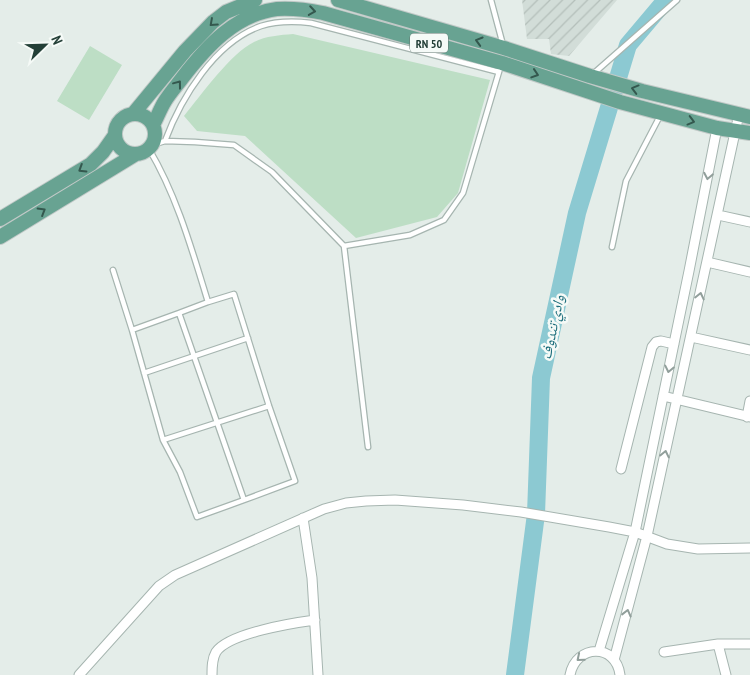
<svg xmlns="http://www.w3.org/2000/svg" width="750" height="675" font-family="'PT Sans Narrow','Noto Naskh Arabic',sans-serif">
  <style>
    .industrial { fill: url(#industrial-furrows) }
    .grass { fill: #bddec5 }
    .water { fill: url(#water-waves) }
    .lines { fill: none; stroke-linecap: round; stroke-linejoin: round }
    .river { stroke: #8cc9d2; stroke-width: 18 }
    .service-casing { stroke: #a6b5b0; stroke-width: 7 }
    .minor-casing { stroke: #a6b5b0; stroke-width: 11 }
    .primary-casing { stroke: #c1c9c7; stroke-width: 16 }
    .service { stroke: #fff; stroke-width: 4.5 }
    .minor { stroke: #fff; stroke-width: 9 }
    .primary { stroke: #68a392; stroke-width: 14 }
    .oneway { stroke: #34584e }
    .oneway2 { stroke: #919f9b }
    .labels { text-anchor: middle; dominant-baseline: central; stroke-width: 5; stroke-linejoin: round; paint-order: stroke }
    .shield { fill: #f5faf7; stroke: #627771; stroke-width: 1 }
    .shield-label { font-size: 12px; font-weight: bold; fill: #233f37 }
    .water-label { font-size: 15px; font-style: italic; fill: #1d6e7c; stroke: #f5faf7 }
  </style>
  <defs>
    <pattern id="industrial-furrows" width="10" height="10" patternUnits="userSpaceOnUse" patternTransform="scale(1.25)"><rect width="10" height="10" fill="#d2ddd8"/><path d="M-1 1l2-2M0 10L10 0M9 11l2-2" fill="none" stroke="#b4bfba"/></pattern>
    <pattern id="water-waves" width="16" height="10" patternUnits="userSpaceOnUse" patternTransform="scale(1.25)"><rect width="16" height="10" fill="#8cc9d2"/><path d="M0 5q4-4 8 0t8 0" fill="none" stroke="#72a5ab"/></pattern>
  </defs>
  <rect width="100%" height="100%" fill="#e4ede9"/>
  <path class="industrial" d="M522 0H617L569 56 551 54 549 39H527Z"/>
  <path class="grass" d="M293 34 490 80 458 193 437 217 356 238 245 136 197 131 184 116C201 95 231 53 254 42 266 36 280 35 293 34Z
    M90 46 122 65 89 120 57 101Z"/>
  <path class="water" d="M521 627 517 675H512Z"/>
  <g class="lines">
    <path class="river" d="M515 675 536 514 541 378 577 213 628 45 666 0"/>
    <defs>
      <path id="service" d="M491 0 503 45
        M593 74 677 0
        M165 141C181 98 215 42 261 26 277 21 294 21 311 23L499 72
        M152 145 165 141 195 142 234 145 272 172 344 246 410 235 444 220 463 193 501 65
        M149 149C177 196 192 250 208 302L234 294 269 406 295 481 244 500 179 313 208 302
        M344 246 368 447
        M612 247 626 181 661 114
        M113 270 132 330 179 313
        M132 330 163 440 269 406
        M144 373 248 338
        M163 440 180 472 197 517 244 500"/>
      <path id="minor" d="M718 215 750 222
        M707 262 750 272
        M691 337 750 350
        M663 396 750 417
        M747 417 750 401
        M621 469 652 347 656 342 661 341 674 344
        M303 518 312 578 318 675
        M718 644 726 675
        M599 651 635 532 689 271 717 128
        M664 652 718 644H750
        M614 660 647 536 739 114
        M79 675 159 586 175 575 324 509 346 503 366 501 395 500 463 505 521 512 609 527 635 532 667 544 698 549 750 548
        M212 675C212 667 212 659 216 652 229 633 293 623 315 620
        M570 675C576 644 616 643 620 675"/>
      <path id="primary" d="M338 0 504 48 590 76 642 91 750 117
        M133 114 185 51 213 22 226 12 255 0
        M115 134a20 20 0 1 1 40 0a20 20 0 1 1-40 0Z
        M153 125C157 118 160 109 165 101 170 93 177 85 183 77 207 46 236 14 277 9 293 8 308 10 323 13L502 63 620 102 717 128 750 133
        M0 219 91 164 103 152 115 135
        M0 237 136 154"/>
    </defs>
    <use href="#service" class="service-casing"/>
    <use href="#minor" class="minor-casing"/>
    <use href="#primary" class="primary-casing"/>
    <use href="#service" class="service"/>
    <use href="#minor" class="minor"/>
    <use href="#primary" class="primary"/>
  </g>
  <defs><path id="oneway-chevron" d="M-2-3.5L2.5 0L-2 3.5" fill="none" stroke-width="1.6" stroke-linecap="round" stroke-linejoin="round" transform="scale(1.25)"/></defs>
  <g class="oneway">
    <use href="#oneway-chevron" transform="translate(312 11) rotate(9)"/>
    <use href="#oneway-chevron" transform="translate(213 23) rotate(138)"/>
    <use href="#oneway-chevron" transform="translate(479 41) rotate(-164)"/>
    <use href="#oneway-chevron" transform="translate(535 74) rotate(18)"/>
    <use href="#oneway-chevron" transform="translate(178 84) rotate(-53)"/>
    <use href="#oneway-chevron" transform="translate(635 89) rotate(-165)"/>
    <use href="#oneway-chevron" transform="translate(691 121) rotate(15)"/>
    <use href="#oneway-chevron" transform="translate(82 169) rotate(148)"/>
    <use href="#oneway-chevron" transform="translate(42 211) rotate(-31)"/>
  </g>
  <g class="oneway2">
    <use href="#oneway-chevron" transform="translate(708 176) rotate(101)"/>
    <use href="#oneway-chevron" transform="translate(700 296) rotate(-77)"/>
    <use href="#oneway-chevron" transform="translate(669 369) rotate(102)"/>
    <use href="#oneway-chevron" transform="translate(665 454) rotate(-78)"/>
    <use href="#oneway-chevron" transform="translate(627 613) rotate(-76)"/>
    <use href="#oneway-chevron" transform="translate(580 658) rotate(140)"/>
  </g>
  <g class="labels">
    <rect class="shield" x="410" y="33.5" width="38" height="19" rx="4"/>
    <g class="shield-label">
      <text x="429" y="43">RN 50</text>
    </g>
    <g class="water-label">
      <text transform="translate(552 327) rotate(-78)">وادي تندوف</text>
    </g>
  </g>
  <g transform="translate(45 45) rotate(67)" stroke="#f5faf7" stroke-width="4" paint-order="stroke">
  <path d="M0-4L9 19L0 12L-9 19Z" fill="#233f37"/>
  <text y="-8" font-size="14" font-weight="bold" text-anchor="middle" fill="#233f37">N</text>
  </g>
</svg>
